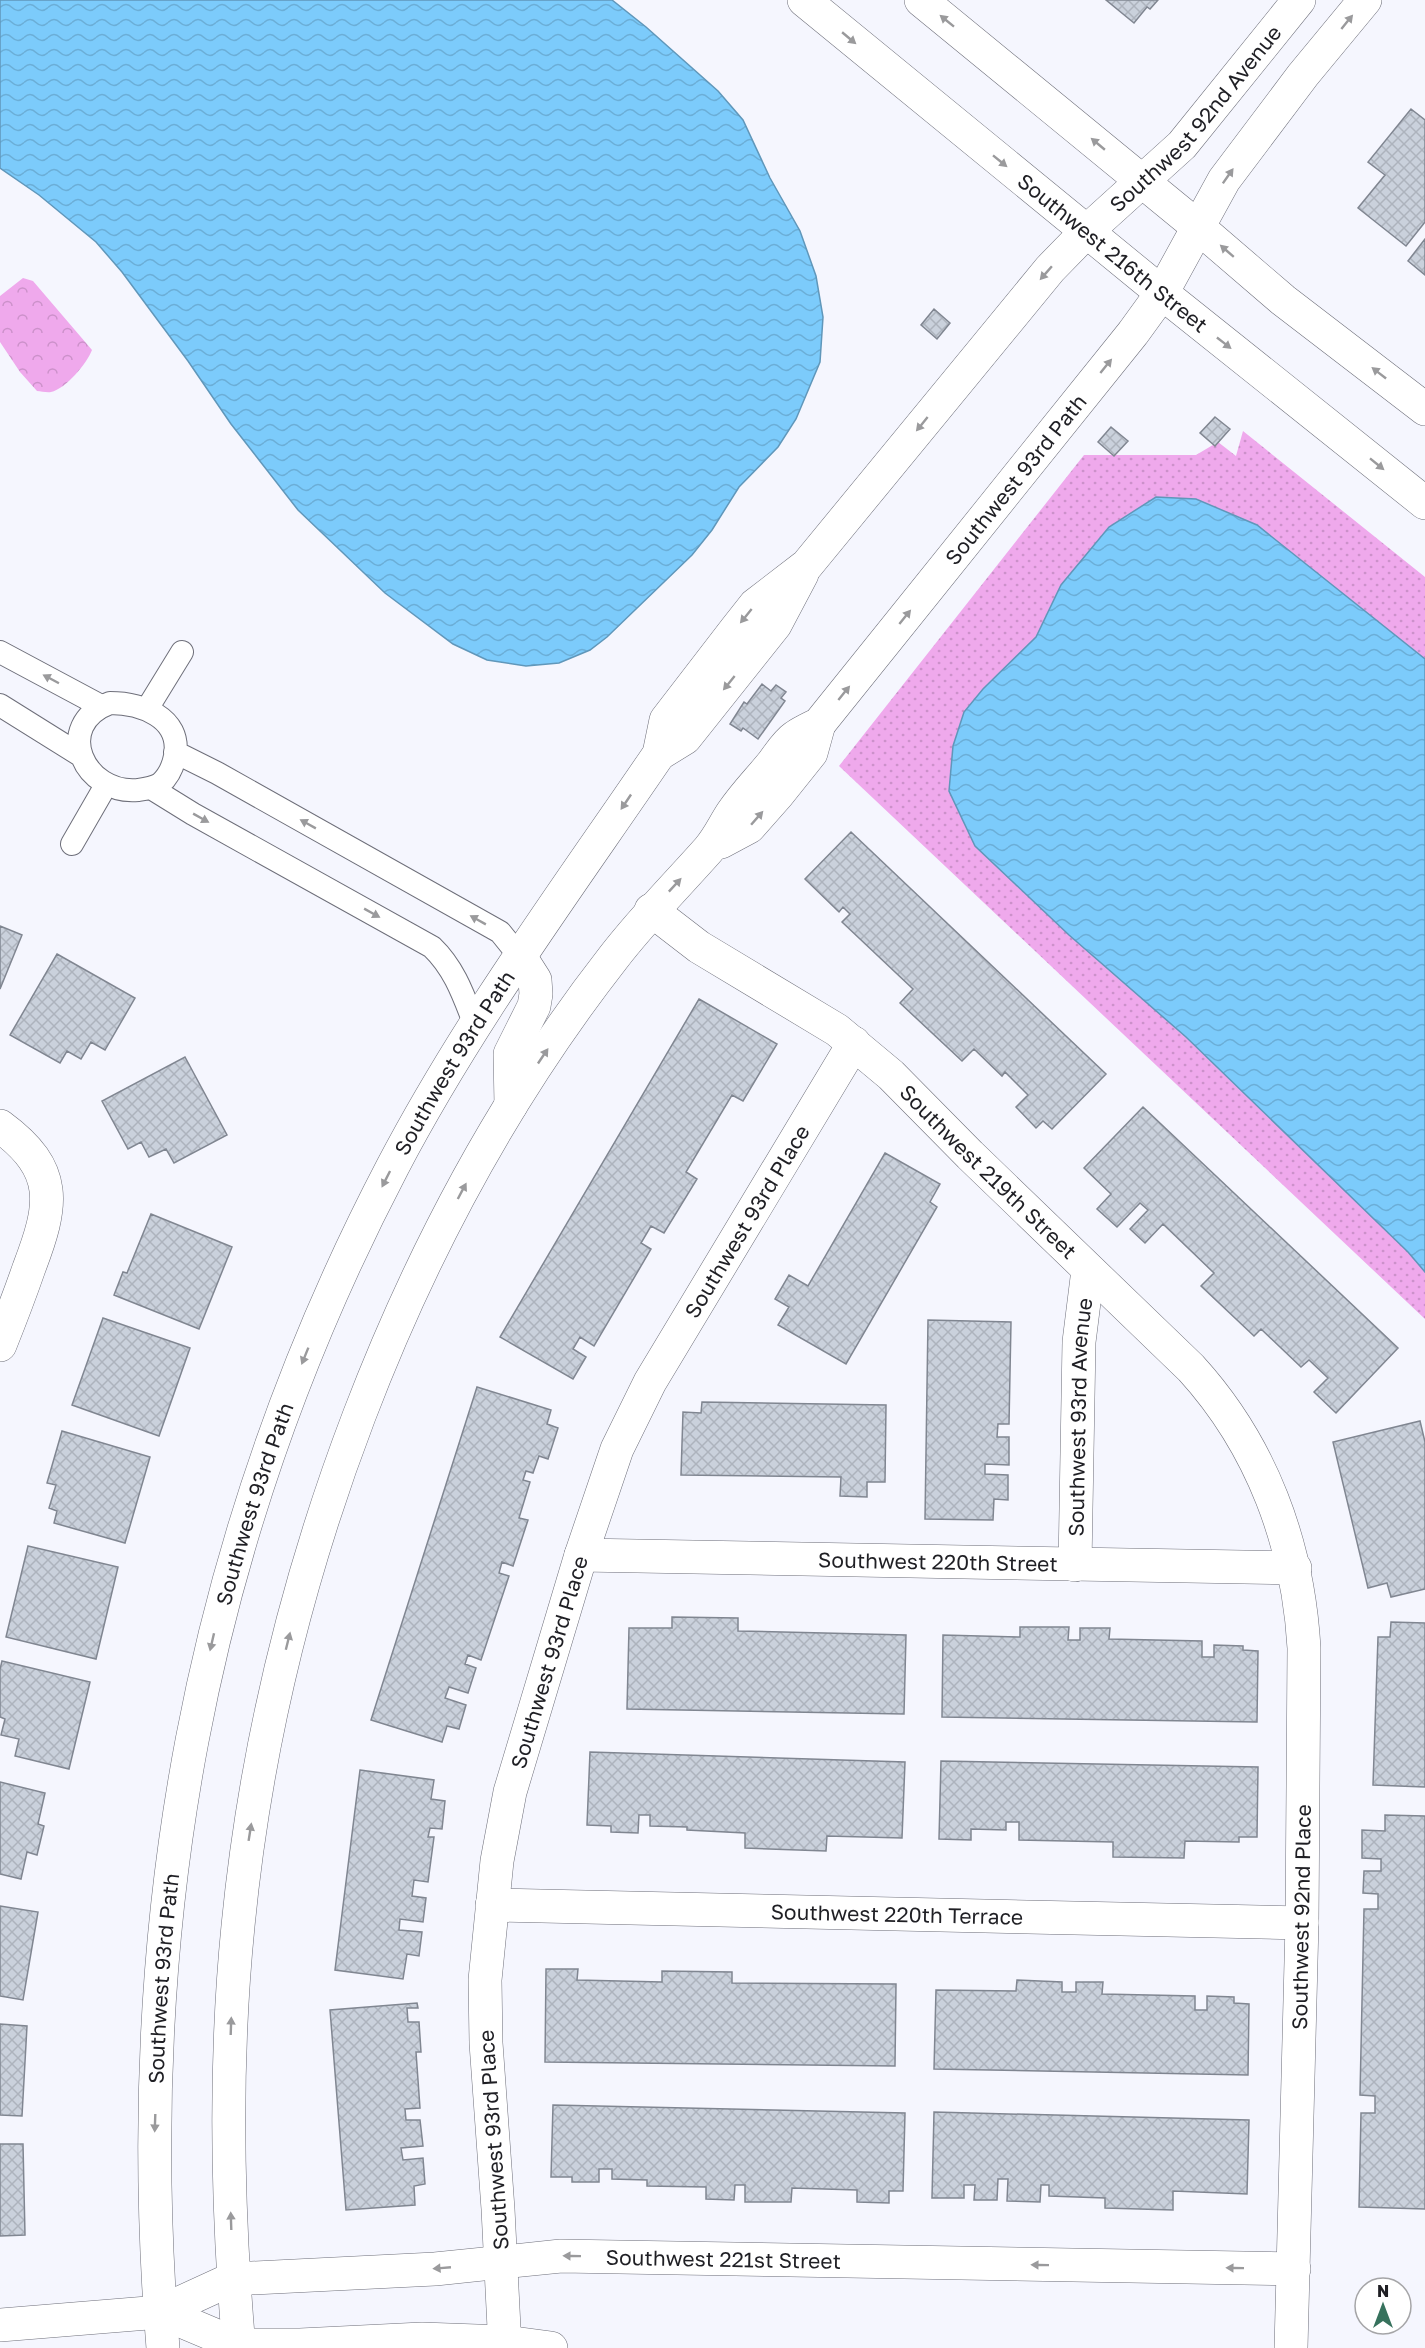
<svg xmlns="http://www.w3.org/2000/svg" width="1425" height="2348" font-family="'Golos Text',sans-serif">
  <style>
    .grass { fill: url(#grass-dots) }
    .park { fill: url(#park-crowns) }
    .water { fill: url(#water-waves); stroke: #6097ba; stroke-width: 1.5 }
    .building { fill: url(#building-cross-hatch); stroke: #808691; stroke-width: 1.5 }
    .lines { fill: none; stroke-linecap: round; stroke-linejoin: round }
    .lane-casing { stroke: #6e6f7a; stroke-width: 24 }
    .street-casing { stroke: #6e6f7a; stroke-width: 34 }
    .secondary-casing { stroke: #6e6f7a; stroke-width: 34 }
    .lane { stroke: #fff; stroke-width: 22 }
    .street { stroke: #fff; stroke-width: 33 }
    .secondary { stroke: #fff; stroke-width: 33 }
    .oneway { fill: #9a9a9c }
    .labels { text-anchor: middle; dominant-baseline: central; stroke-width: 6; stroke-linejoin: round; paint-order: stroke }
    .street-label { font-size: 21px; fill: #1f1f24; stroke: #fff }
  </style>
  <defs>
    <pattern id="grass-dots" width="8" height="8" patternUnits="userSpaceOnUse" patternTransform="scale(1.5)"><rect width="8" height="8" fill="#efa9ec"/><path d="M2 2h.1M6 6h.1" fill="none" stroke="#cc91ca" stroke-width="1.8" stroke-linecap="round"/></pattern>
    <pattern id="park-crowns" width="20" height="18" patternUnits="userSpaceOnUse" patternTransform="scale(1.5)"><rect width="20" height="18" fill="#efa9ec"/><path d="M2 6a3 3 0 1 1 6 0M12 15a3 3 0 1 1 6 0" fill="none" stroke="#cc91ca"/></pattern>
    <pattern id="water-waves" width="16" height="10" patternUnits="userSpaceOnUse" patternTransform="scale(1.5)"><rect width="16" height="10" fill="#7ccbfb"/><path d="M0 5q4-4 8 0t8 0" fill="none" stroke="#6baed7"/></pattern>
    <pattern id="building-cross-hatch" width="8" height="8" patternUnits="userSpaceOnUse" patternTransform="scale(1.5)"><rect width="8" height="8" fill="#cad1dc"/><path d="M0 0l8 8M0 8l8-8" fill="none" stroke="#adb3bd"/></pattern>
  </defs>
  <rect width="100%" height="100%" fill="#f5f6fe"/>
  <path class="grass" d="M1243 431 1425 577V659L1257 525 1156 497 1109 527 1061 585 1036 637 983 689 1069 935 1186 1037 1408 1252 1425 1272V1319L839 766 1084 455H1196L1218 442 1236 456Z"/>
  <path class="park" d="M23 278 33 281 92 350C87 363 66 389 51 392 47 393 41 391 37 391L20 372 0 342V296Z"/>
  <path class="water" d="M0 0H612L646 27 718 91 743 120 770 178 800 231 816 276 823 317 820 362 796 419 778 447 739 487 712 530 692 555 607 637 590 650 559 663 526 666 487 660 453 644 385 593 298 510 231 424 188 361 122 272 96 242 39 195 0 168Z
    M1156 497 1196 499 1257 525 1425 659V1272L1408 1252 1186 1037 1069 935 975 846 949 791 953 746 964 712 983 689 1036 637 1061 585 1109 527Z"/>
  <path class="building" d="M1106 0H1158L1150 9 1147 7 1134 23Z
    M1411 109 1425 120V222L1406 246 1358 208 1385 175 1368 162Z
    M1425 239V275L1408 261Z
    M934 309 950 323 937 339 921 325Z
    M1215 417 1230 429 1215 446 1200 433Z
    M1111 427 1128 441 1114 456 1098 442Z
    M762 684 771 691 776 685 786 692 781 698 785 701 758 739 743 728 741 731 730 724 744 702 747 704Z
    M851 832 1106 1074 1052 1129 1043 1121 1036 1128 1016 1107 1028 1095 1005 1072 1002 1076 974 1049 962 1061 900 1003 913 989 842 922 850 914 843 907 839 912 805 879Z
    M0 926 22 935 0 989Z
    M57 954 135 998 105 1050 91 1042 81 1059 67 1051 60 1063 10 1035Z
    M699 999 777 1044 743 1101 732 1095 686 1172 697 1179 664 1233 651 1226 641 1243 651 1249 594 1346 580 1337 573 1349 586 1357 573 1379 500 1337Z
    M185 1057 227 1135 174 1163 166 1149 149 1157 141 1142 128 1149 102 1101Z
    M1143 1107 1398 1348 1336 1413 1314 1392 1328 1378 1309 1360 1301 1367 1261 1329 1254 1336 1201 1286 1214 1273 1163 1224 1145 1243 1130 1229 1148 1210 1140 1203 1117 1227 1097 1209 1111 1194 1084 1168Z
    M885 1153 940 1184 930 1202 937 1207 846 1364 778 1325 789 1307 775 1299 789 1275 808 1286Z
    M151 1214 232 1247 199 1329 114 1295 123 1272 127 1273Z
    M103 1318 190 1348 159 1436 72 1405Z
    M928 1320 1011 1322 1009 1424H998L997 1437H1009V1465L985 1464V1474L1008 1475V1500L994 1499 993 1520 925 1519Z
    M477 1387 551 1410 547 1424 558 1428 548 1459 539 1456 533 1473 526 1471 523 1480 530 1482 519 1518 528 1520 513 1566 502 1562 499 1573 509 1576 481 1660 468 1655 465 1664 476 1668 468 1693 449 1687 445 1698 466 1705 459 1729 447 1726 442 1742 371 1720Z
    M702 1402 886 1405 885 1482H867V1497L840 1496 841 1477 681 1475 683 1412 701 1413Z
    M1420 1421 1425 1442V1589L1391 1597 1387 1583 1368 1588 1333 1442Z
    M62 1431 150 1457 125 1543 54 1523 57 1511 49 1508 56 1485 47 1483Z
    M28 1546 118 1567 96 1659 6 1637Z
    M672 1617 738 1618V1631L906 1635 904 1714 627 1709 629 1628H672Z
    M1391 1622 1425 1623V1787L1373 1785 1378 1637H1390Z
    M1020 1627H1069L1068 1640H1080V1628H1110L1109 1639 1202 1641V1657H1214V1645L1243 1646V1650L1258 1651 1257 1722 942 1717 943 1635 1020 1637Z
    M2 1661 90 1682 69 1769 15 1756 19 1739 1 1735 5 1719 0 1717V1669Z
    M590 1752 905 1762 902 1838 827 1836 826 1851 745 1848V1833L687 1830V1827L650 1826V1815H639L638 1833 611 1832V1826L587 1825Z
    M941 1761 1258 1767 1257 1837H1239V1842L1185 1841 1184 1858 1113 1857V1842L1019 1840V1822H1006V1830L971 1829V1840L939 1839Z
    M360 1770 434 1780 431 1799 445 1801 442 1829 430 1828 428 1837H434L428 1882 414 1880 412 1896 426 1898 423 1922 400 1919 399 1930 422 1932 419 1956 407 1954 403 1979 335 1970Z
    M0 1782 45 1793 38 1824 44 1826 37 1855 27 1852 21 1879 0 1874Z
    M1385 1815 1425 1816V2209L1359 2207 1361 2113H1375V2096L1360 2095 1364 1909H1378V1894L1363 1893 1364 1871H1381V1859L1362 1858V1830L1385 1831Z
    M0 1906 38 1912 23 2000 0 1996Z
    M546 1969H578L577 1980 662 1982V1971L732 1972V1983L896 1984 895 2066 545 2062Z
    M1017 1980 1062 1982V1992H1076V1982H1103L1102 1994 1195 1996V2010H1207V1996L1234 1997V2003L1249 2004 1248 2075 934 2069 936 1990 1016 1991Z
    M417 2003 418 2008H407L408 2022H419L421 2052H416L420 2108 405 2109 406 2120H420L423 2146 401 2148 403 2160 423 2158 425 2184 414 2186 415 2205 346 2210 330 2010Z
    M0 2024 27 2026 22 2116 0 2115Z
    M553 2105 905 2113 903 2191H889V2203L857 2202V2190L792 2188 791 2202H745V2185H735L734 2200 706 2199V2187L647 2186V2180L612 2179V2169H599V2182H572V2177H551Z
    M934 2112 1249 2120 1247 2194 1173 2191V2210L1105 2208V2198L1049 2196V2185H1041L1040 2202 1007 2201 1008 2179H998L997 2200H974L975 2185H964V2198H932Z
    M0 2144H23L25 2235 0 2236Z"/>
  <g class="lines">
    <defs>
      <path id="lane" d="M0 652 101 706
        M110 703C140 703 182 717 175 756 173 767 169 776 160 784 153 788 145 789 138 790 84 795 52 725 110 703Z
        M0 705 80 755
        M147 709 182 652
        M175 752 217 773 500 932 521 958
        M151 788 193 814 432 947C455 969 464 997 475 1025
        M72 844 106 785"/>
      <g id="street">
        <path id="s1" d="M651 910 699 947 837 1030 891 1075 970 1155 1191 1368C1262 1446 1298 1544 1304 1648L1302 1923 1291 2348"/>
        <path d="M0 1126C60 1170 53 1205 29 1268 20 1294 10 1320 0 1345"/>
        <path id="s2" d="M581 1555 1295 1568"/>
        <path id="s3" d="M1075 1565 1079 1342 1088 1270"/>
        <path id="s4" d="M492 1905 1302 1923"/>
        <path d="M160 2312 238 2345H300L422 2339 505 2342 551 2348"/>
        <path id="s5" d="M0 2325 160 2312 232 2279 435 2269 561 2256 1294 2269"/>
        <path id="s6" d="M505 2348 498 2209 486 2043 485 1980 497 1861 510 1792 581 1555 617 1449 650 1382 854 1043"/>
      </g>
      <g id="secondary">
        <path id="s7" d="M804 0 1162 293 1425 503"/>
        <path d="M921 0 1198 227 1283 300 1425 409"/>
        <path d="M659 754 685 738 775 625 802 574"/>
        <path d="M721 842 749 827 779 793 811 753 819 724"/>
        <path d="M511 1105 510 1054 534 1006 536 994 535 980 521 958"/>
        <path id="s8" d="M163 2348C129 1931 198 1538 393 1166 469 1021 567 889 659 754L666 720 736 629 755 605 807 565 1050 269 1087 231 1182 145 1299 0"/>
        <path id="s9" d="M239 2348C227 2208 224 2066 238 1926 271 1587 403 1227 613 958 642 920 676 886 708 850 718 839 724 825 732 813 744 795 759 780 772 764 779 755 786 743 795 737 802 732 811 728 819 724L1133 333 1162 293 1224 180 1303 75 1365 0"/>
      </g>
    </defs>
    <use href="#lane" class="lane-casing"/>
    <use href="#street" class="street-casing"/>
    <use href="#secondary" class="secondary-casing"/>
    <use href="#lane" class="lane"/>
    <use href="#street" class="street"/>
    <use href="#secondary" class="secondary"/>
  </g>
  <defs><path id="oneway-solid" d="M-6-.8H1V-3.2L6.5 0L1 3.2V.8H-6Z" transform="scale(1.5)"/></defs>
  <g class="oneway">
    <use href="#oneway-solid" transform="translate(947 21) rotate(-141)"/>
    <use href="#oneway-solid" transform="translate(1347 22) rotate(-51)"/>
    <use href="#oneway-solid" transform="translate(849 38) rotate(40)"/>
    <use href="#oneway-solid" transform="translate(1098 144) rotate(-140)"/>
    <use href="#oneway-solid" transform="translate(1000 161) rotate(39)"/>
    <use href="#oneway-solid" transform="translate(1228 176) rotate(-55)"/>
    <use href="#oneway-solid" transform="translate(1227 251) rotate(-139)"/>
    <use href="#oneway-solid" transform="translate(1046 273) rotate(131)"/>
    <use href="#oneway-solid" transform="translate(1224 343) rotate(38)"/>
    <use href="#oneway-solid" transform="translate(1106 366) rotate(-51)"/>
    <use href="#oneway-solid" transform="translate(1379 373) rotate(-142)"/>
    <use href="#oneway-solid" transform="translate(922 424) rotate(129)"/>
    <use href="#oneway-solid" transform="translate(1377 464) rotate(39)"/>
    <use href="#oneway-solid" transform="translate(746 616) rotate(129)"/>
    <use href="#oneway-solid" transform="translate(905 617) rotate(-51)"/>
    <use href="#oneway-solid" transform="translate(51 679) rotate(-152)"/>
    <use href="#oneway-solid" transform="translate(729 683) rotate(129)"/>
    <use href="#oneway-solid" transform="translate(844 693) rotate(-51)"/>
    <use href="#oneway-solid" transform="translate(626 802) rotate(124)"/>
    <use href="#oneway-solid" transform="translate(201 818) rotate(29)"/>
    <use href="#oneway-solid" transform="translate(757 818) rotate(-49)"/>
    <use href="#oneway-solid" transform="translate(308 824) rotate(-151)"/>
    <use href="#oneway-solid" transform="translate(675 885) rotate(-47)"/>
    <use href="#oneway-solid" transform="translate(372 913) rotate(29)"/>
    <use href="#oneway-solid" transform="translate(478 920) rotate(-151)"/>
    <use href="#oneway-solid" transform="translate(543 1056) rotate(-56)"/>
    <use href="#oneway-solid" transform="translate(386 1179) rotate(117)"/>
    <use href="#oneway-solid" transform="translate(462 1191) rotate(-62)"/>
    <use href="#oneway-solid" transform="translate(305 1356) rotate(112)"/>
    <use href="#oneway-solid" transform="translate(288 1641) rotate(-76)"/>
    <use href="#oneway-solid" transform="translate(212 1642) rotate(103)"/>
    <use href="#oneway-solid" transform="translate(250 1832) rotate(-81)"/>
    <use href="#oneway-solid" transform="translate(231 2026) rotate(-88)"/>
    <use href="#oneway-solid" transform="translate(155 2123) rotate(92)"/>
    <use href="#oneway-solid" transform="translate(231 2221) rotate(-92)"/>
    <use href="#oneway-solid" transform="translate(572 2256) rotate(-179)"/>
    <use href="#oneway-solid" transform="translate(1040 2265) rotate(-179)"/>
    <use href="#oneway-solid" transform="translate(442 2268) rotate(175)"/>
    <use href="#oneway-solid" transform="translate(1235 2268) rotate(-179)"/>
  </g>
  <g class="labels">
    <g class="street-label">
      <text stroke="none"><textPath href="#s8" startOffset="2550">Southwest 92nd Avenue</textPath></text>
      <text stroke="none"><textPath href="#s7" startOffset="399">Southwest 216th Street</textPath></text>
      <text stroke="none"><textPath href="#s9" startOffset="2102">Southwest 93rd Path</textPath></text>
      <text stroke="none"><textPath href="#s8" startOffset="1341">Southwest 93rd Path</textPath></text>
      <text stroke="none"><textPath href="#s1" startOffset="429">Southwest 219th Street</textPath></text>
      <text stroke="none"><textPath href="#s6" startOffset="1180">Southwest 93rd Place</textPath></text>
      <text stroke="none"><textPath href="#s3" startOffset="148">Southwest 93rd Avenue</textPath></text>
      <text stroke="none"><textPath href="#s8" startOffset="855">Southwest 93rd Path</textPath></text>
      <text stroke="none"><textPath href="#s2" startOffset="357">Southwest 220th Street</textPath></text>
      <text stroke="none"><textPath href="#s6" startOffset="694">Southwest 93rd Place</textPath></text>
      <text stroke="none"><textPath href="#s4" startOffset="405">Southwest 220th Terrace</textPath></text>
      <text transform="translate(1301 1917) rotate(-89)">Southwest 92nd Place</text>
      <text stroke="none"><textPath href="#s8" startOffset="370">Southwest 93rd Path</textPath></text>
      <text transform="translate(493 2140) rotate(-94)">Southwest 93rd Place</text>
      <text stroke="none"><textPath href="#s5" startOffset="732">Southwest 221st Street</textPath></text>
    </g>
  </g>
  <g transform="translate(1383 2306)"><circle r="28" fill="#ffffff" stroke="#a5a5a7" stroke-width="1.5"/>
  <path d="M0-4.5L10 22L0 15L-10 22Z" fill="#37725d"/>
  <text y="-9" font-size="16" font-weight="bold" text-anchor="middle" fill="#1f1f24">N</text>
  </g>
</svg>
